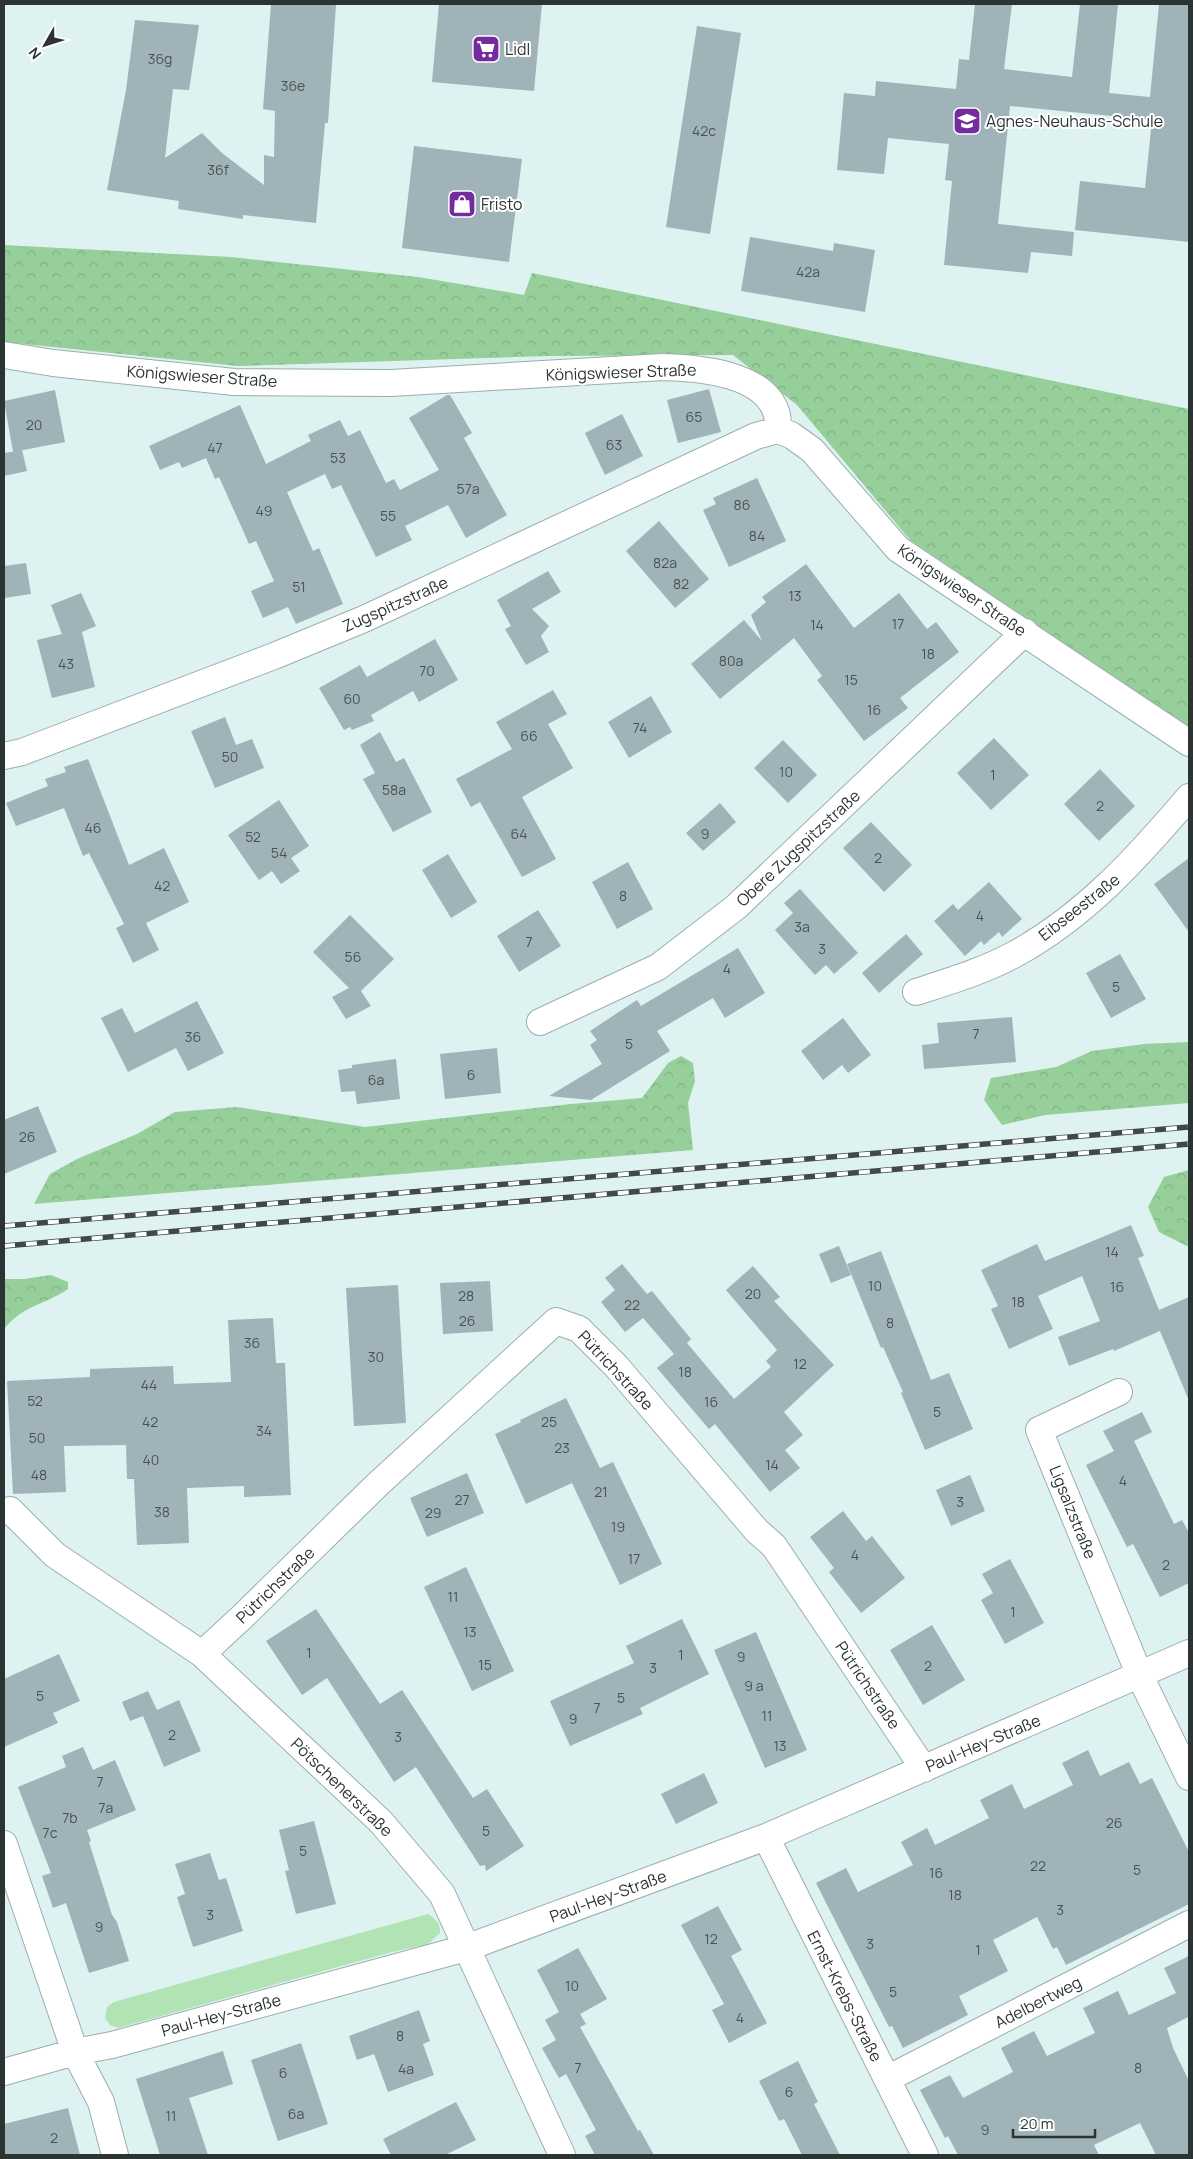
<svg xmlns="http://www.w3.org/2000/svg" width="1193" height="2159" font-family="Manrope,sans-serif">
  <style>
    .forest { fill: url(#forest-crowns) }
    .park { fill: #b1e3b4 }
    .building { fill: #a0b3b8 }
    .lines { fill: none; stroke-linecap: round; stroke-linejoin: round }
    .minor-casing { stroke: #9aaead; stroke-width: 28 }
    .minor { stroke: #fff; stroke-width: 26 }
    .rail-casing { stroke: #3f4948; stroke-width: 5.5 }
    .rail { stroke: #fff; stroke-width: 4; stroke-dasharray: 11; stroke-linecap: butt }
    .labels { text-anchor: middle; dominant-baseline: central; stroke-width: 4; stroke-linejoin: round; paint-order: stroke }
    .number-label { font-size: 14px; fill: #485454 }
    .poi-label { font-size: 16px; fill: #2b3433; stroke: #fff; text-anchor: start }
    .street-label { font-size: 16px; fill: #2b3433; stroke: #fff }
  </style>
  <defs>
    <pattern id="forest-crowns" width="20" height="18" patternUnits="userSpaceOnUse" patternTransform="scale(1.25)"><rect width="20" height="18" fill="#96cf9a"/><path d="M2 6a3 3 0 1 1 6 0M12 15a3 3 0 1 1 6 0" fill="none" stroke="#81b285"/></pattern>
  </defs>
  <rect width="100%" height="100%" fill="#ddf2f1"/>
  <path class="forest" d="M4 245 231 257 418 277 524 295 532 273 1189 409V728L910 540 797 405 733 355 547 356 238 366 4 342Z
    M1189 1042V1103L1045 1115 1002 1125 984 1100 991 1078 1056 1067 1092 1051 1144 1044Z
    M681 1056 693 1063 695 1081 688 1103 693 1150 34 1204 50 1174 77 1159 137 1134 175 1112 237 1107 365 1127 571 1104 642 1098 668 1063Z
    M1189 1170V1247L1159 1232 1148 1207 1164 1177Z
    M51 1275 68 1282V1289C43 1306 25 1304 4 1329V1279H24Z"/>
  <path class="park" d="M428 1914C436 1919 441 1924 440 1933L428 1944 392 1952 118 2028 110 2025 105 2018 107 2007 114 2002Z"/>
  <path class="building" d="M271 4H336L328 123H325L316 223 243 215V219L178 209 179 201 107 190 126 90 135 20 199 25 189 90 173 89 165 158 202 133 222 153 264 185V155L274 157 275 111 263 109Z
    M439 4H542L534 91 432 82Z
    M975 4H1012L1004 69 1072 77 1080 4H1118L1109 93 1150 97 1159 4H1189V242L1075 230 1080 181 1145 188 1152 120 1010 106 998 224 1074 232 1072 256 1031 252 1028 273 944 265 952 181 945 180 949 144 888 138 884 174 837 170 844 93 875 96 876 81 956 89 959 59 969 60Z
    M697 26 741 33 710 234 666 227Z
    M414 146 522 159 509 262 402 248Z
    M750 237 833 251 834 243 875 250 865 312 741 291Z
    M709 389 721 432 678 443 667 400Z
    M55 390 65 442 13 452 4 401Z
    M447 395H450L472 433 464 438 507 515 466 538 448 505 405 526 412 540 376 557 341 485 332 489 325 474 287 492 313 551 319 548 343 604 296 624 288 607 263 618 251 591 274 581 256 541 249 544 219 477 215 479 206 458 182 468 179 462 160 470 149 446 240 405 266 464 311 441 308 435 340 420 348 436 360 430 386 483 394 479 400 490 439 470 409 418Z
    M622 414 643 456 605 475 585 433Z
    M22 450 27 471 4 476V453Z
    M757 478 786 541 729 567 703 510 716 504 713 498Z
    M659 521 709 579 675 608 626 551Z
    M26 563 31 594 4 598V566Z
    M806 564 854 628 899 593 927 629 936 622 959 652 900 698 908 708 864 741 817 680 822 676 794 638 720 699 691 664 744 620 762 641 751 615 766 602 762 597Z
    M548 571 561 592 532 609 549 626 541 636 549 652 526 665 505 629 511 626 497 600Z
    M81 593 96 626 82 632 95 687 52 698 37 640 62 634 51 605Z
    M435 639 458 680 419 702 413 691 371 715 374 721 352 730 350 727 344 730 319 688 360 665 367 677Z
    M553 690 567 714 548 724 573 768 522 797 556 859 522 877 480 802 471 807 456 779 512 749 496 722Z
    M651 696 672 732 629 758 608 722Z
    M225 717 236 745 252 739 264 768 215 788 191 731Z
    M380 732 396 762 404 758 432 812 393 832 363 779 375 773 360 745Z
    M994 738 1029 775 991 810 957 773Z
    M783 740 817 775 788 803 754 768Z
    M88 759 129 865 164 848 189 902 146 923 159 950 133 963 116 928 124 924 89 853 83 856 64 808 16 826 6 803 48 786 45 779 66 772 64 767Z
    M1100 769 1135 806 1099 841 1064 804Z
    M279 800 309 846 291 858 300 871 281 884 272 871 259 880 228 835Z
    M720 803 736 822 703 851 686 833Z
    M871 822 912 865 884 892 843 848Z
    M448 854 477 902 451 918 422 870Z
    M1189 858V932L1154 884Z
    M628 862 653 909 617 929 592 882Z
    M989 882 1022 919 1002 937 999 932 984 945 981 941 965 956 934 921 953 904 958 910Z
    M800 889 858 953 834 974 826 965 815 975 775 930 793 913 784 903Z
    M538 910 561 946 519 972 497 936Z
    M350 915 394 959 361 991 371 1006 346 1019 332 997 349 988 313 952Z
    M906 934 923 954 879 993 862 973Z
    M738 948 765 993 725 1018 713 998 657 1031 670 1051 591 1100 549 1096 602 1064 590 1045 597 1040 590 1031 637 1000 641 1006Z
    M1120 954 1146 999 1111 1018 1086 973Z
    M197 1001 224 1053 188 1071 176 1048 128 1072 101 1018 122 1008 135 1033Z
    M1012 1017 1016 1062 924 1069 922 1045 939 1043 937 1023Z
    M843 1018 871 1055 848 1073 842 1065 823 1080 801 1051Z
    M497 1048 501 1093 445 1099 440 1054Z
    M396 1059 400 1099 357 1104 355 1091 341 1092 338 1070 352 1068V1065Z
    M38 1106 57 1152 4 1174V1120Z
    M1131 1225 1144 1256 1138 1258 1159 1310 1189 1297V1401L1160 1331 1114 1351 1113 1349 1069 1366 1058 1337 1100 1321 1082 1276 1038 1296 1053 1329 1009 1349 991 1309 998 1306 981 1270 1037 1244 1045 1261Z
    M839 1246 851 1275 831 1283 819 1254Z
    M881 1251 931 1380 949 1373 973 1429 925 1450 901 1393 903 1392 883 1347 881 1348 847 1264Z
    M622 1264 647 1294 652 1291 691 1339 687 1343 734 1399 771 1367 766 1361 777 1350 726 1290 753 1266 780 1297 774 1301 834 1365 784 1412 803 1435 785 1450 800 1468 770 1492 715 1424 709 1429 657 1368 674 1354 643 1318 625 1332 601 1302 615 1290 605 1278Z
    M490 1281 493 1331 443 1334 440 1283Z
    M398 1285 406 1423 354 1426 346 1288Z
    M273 1318 276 1363H285L291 1495 244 1497V1486L187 1488 189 1543 137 1545 134 1479H127L126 1445 64 1446 66 1492 13 1494 7 1381 90 1377V1369L173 1366 174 1384 231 1382 228 1320Z
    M566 1398 600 1468 613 1462 662 1564 620 1585 572 1483 526 1504 495 1434 521 1422 520 1420Z
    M1142 1412 1152 1432 1134 1441 1174 1524 1182 1520 1189 1533V1583L1160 1597 1133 1544 1127 1547 1086 1465 1114 1451 1103 1431Z
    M467 1473 484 1513 427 1537 410 1498Z
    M970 1475 985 1511 951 1526 936 1490Z
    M843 1511 866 1541 872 1536 905 1578 861 1613 829 1572 834 1568 810 1537Z
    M1010 1559 1044 1623 1005 1644 981 1600 993 1593 982 1574Z
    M466 1567 514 1671 472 1691 424 1587Z
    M316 1609 380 1704 402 1690 473 1798 487 1789 524 1846 486 1871 485 1865 480 1866 416 1767 394 1782 327 1678 302 1695 266 1641Z
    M682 1619 709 1674 640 1708 643 1714 570 1746 550 1701 634 1663 626 1646Z
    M932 1625 965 1680 923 1705 890 1650Z
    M756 1632 807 1750 765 1768 714 1650Z
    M59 1654 80 1701 53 1713 58 1723 4 1747V1679Z
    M148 1691 157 1710 179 1700 201 1751 164 1767 143 1716 130 1721 122 1702Z
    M83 1747 93 1770 115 1760 136 1810 87 1830 91 1841 89 1842 112 1915 117 1922 129 1961 89 1973 66 1903 53 1908 42 1876 51 1873 18 1787 66 1767 62 1756Z
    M1088 1750 1100 1776 1129 1762 1140 1784 1152 1778 1189 1852V1904L1066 1965 1057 1947 1053 1949 1037 1917 993 1940 1008 1971 959 1996 968 2015 903 2048 892 2026 889 2027 816 1883 846 1868 858 1892 913 1865 901 1842 927 1828 935 1845 989 1818 980 1800 1012 1784 1024 1809 1073 1785 1062 1763Z
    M704 1773 718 1803 676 1824 661 1794Z
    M314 1821 336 1904 296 1914 285 1871 289 1870 279 1830Z
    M210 1853 219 1880 226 1878 243 1931 193 1947 177 1897 185 1894 175 1864Z
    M718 1906 742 1950 731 1956 767 2023 729 2043 712 2010 724 2004 681 1925Z
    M578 1948 607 1999 580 2014 586 2024 580 2027 638 2131 640 2130 654 2155H595L585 2136 596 2130 566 2074 559 2078 542 2048 556 2040 545 2020 559 2012 537 1970Z
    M1189 1956V2020L1188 2017 1167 2028 1173 2048 1189 2081V2155H1156L1140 2123 1094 2145 1099 2155H958L948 2136 945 2138 920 2090 950 2075 963 2098 1013 2072 1001 2048 1034 2031 1047 2056 1095 2033 1083 2008 1118 1991 1129 2015 1176 1993 1164 1968Z
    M419 2010 430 2041 423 2044 434 2075 388 2092 374 2054 357 2060 349 2036Z
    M301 2043 328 2124 278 2141 251 2060Z
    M223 2051 233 2084 189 2098 208 2155H160L136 2079Z
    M798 2061 818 2102 814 2104 840 2155H802L784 2119 779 2121 759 2081Z
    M456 2102 476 2140 445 2155H391L383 2139Z
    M68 2108 80 2155H4V2124Z"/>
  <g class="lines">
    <defs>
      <path id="minor" d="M4 355 53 363 234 382 391 383 663 367C698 368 766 373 777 415 778 419 778 425 778 430
        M4 756 22 752 274 656 364 619 756 436 778 430 791 435 812 450 898 549 1189 743
        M916 992C950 981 984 971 1015 954 1085 916 1138 857 1189 797
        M540 1022 658 967 736 907 1025 632
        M1119 1392 1039 1430 1140 1676 1189 1777
        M10 1510 55 1555 202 1654 381 1822 442 1894 562 2155
        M202 1654 242 1617 378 1484 556 1321 579 1329 616 1366 757 1531 774 1546 924 1769
        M766 1837 925 2155
        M4 1844 75 2052 101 2102 115 2155
        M4 2072 75 2052 112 2045 466 1948 766 1837 1189 1653
        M887 2079 1189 1924"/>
    </defs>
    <use href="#minor" class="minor-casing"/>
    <use href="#minor" class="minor"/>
    <defs>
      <path id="rail" d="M4 1226 1189 1127
        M4 1246 1189 1144"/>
    </defs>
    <use href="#rail" class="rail-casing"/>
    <use href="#rail" class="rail"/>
  </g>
  <defs>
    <symbol id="supermarket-square" viewBox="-11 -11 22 22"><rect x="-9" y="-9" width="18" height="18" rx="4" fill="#732b9e" stroke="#fff"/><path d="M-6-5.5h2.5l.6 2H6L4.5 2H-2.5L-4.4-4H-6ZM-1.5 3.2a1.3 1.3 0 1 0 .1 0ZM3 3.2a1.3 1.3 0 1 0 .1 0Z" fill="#fff"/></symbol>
    <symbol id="school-square" viewBox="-11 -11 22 22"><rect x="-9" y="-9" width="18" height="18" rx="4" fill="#732b9e" stroke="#fff"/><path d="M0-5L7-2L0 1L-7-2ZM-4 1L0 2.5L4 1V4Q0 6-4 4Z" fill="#fff"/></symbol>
    <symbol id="shop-square" viewBox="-11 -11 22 22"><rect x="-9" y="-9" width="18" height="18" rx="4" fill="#732b9e" stroke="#fff"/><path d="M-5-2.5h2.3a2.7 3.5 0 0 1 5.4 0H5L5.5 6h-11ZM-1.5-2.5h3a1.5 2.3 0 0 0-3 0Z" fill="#fff"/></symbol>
  </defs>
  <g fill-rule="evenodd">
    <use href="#supermarket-square" x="470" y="33" width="32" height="32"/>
    <use href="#school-square" x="951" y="105" width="32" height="32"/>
    <use href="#shop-square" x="446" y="188" width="32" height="32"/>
  </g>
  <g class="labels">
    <g class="number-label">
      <text x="160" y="58">36g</text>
      <text x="293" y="85">36e</text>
      <text x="704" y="130">42c</text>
      <text x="218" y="169">36f</text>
      <text x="808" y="271">42a</text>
      <text x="694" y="416">65</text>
      <text x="34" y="424">20</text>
      <text x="614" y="444">63</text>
      <text x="215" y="447">47</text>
      <text x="338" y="457">53</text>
      <text x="468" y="488">57a</text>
      <text x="742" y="504">86</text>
      <text x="264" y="510">49</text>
      <text x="388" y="515">55</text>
      <text x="757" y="535">84</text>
      <text x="665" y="562">82a</text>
      <text x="681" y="583">82</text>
      <text x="299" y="586">51</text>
      <text x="795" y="595">13</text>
      <text x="898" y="623">17</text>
      <text x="817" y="624">14</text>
      <text x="928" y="653">18</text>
      <text x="731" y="660">80a</text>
      <text x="66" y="663">43</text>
      <text x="427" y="670">70</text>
      <text x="851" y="679">15</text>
      <text x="352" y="698">60</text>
      <text x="874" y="709">16</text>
      <text x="640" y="727">74</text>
      <text x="529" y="735">66</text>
      <text x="230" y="756">50</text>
      <text x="786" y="771">10</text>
      <text x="993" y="774">1</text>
      <text x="394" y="789">58a</text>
      <text x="1100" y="805">2</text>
      <text x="93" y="827">46</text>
      <text x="519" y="833">64</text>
      <text x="705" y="833">9</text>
      <text x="253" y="836">52</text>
      <text x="279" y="852">54</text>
      <text x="878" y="857">2</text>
      <text x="162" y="885">42</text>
      <text x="623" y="895">8</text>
      <text x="980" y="915">4</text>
      <text x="802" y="926">3a</text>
      <text x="529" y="941">7</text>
      <text x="822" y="948">3</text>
      <text x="353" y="956">56</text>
      <text x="727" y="968">4</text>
      <text x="1116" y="986">5</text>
      <text x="976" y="1033">7</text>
      <text x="193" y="1036">36</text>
      <text x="629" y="1043">5</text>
      <text x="471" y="1074">6</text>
      <text x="376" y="1079">6a</text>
      <text x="27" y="1136">26</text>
      <text x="1112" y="1251">14</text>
      <text x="875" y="1285">10</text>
      <text x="1117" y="1286">16</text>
      <text x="753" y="1293">20</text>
      <text x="466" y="1295">28</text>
      <text x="1018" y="1301">18</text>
      <text x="632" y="1304">22</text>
      <text x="467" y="1320">26</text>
      <text x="890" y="1322">8</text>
      <text x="252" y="1342">36</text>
      <text x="376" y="1356">30</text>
      <text x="800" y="1363">12</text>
      <text x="685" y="1371">18</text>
      <text x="149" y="1384">44</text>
      <text x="35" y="1400">52</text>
      <text x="711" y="1401">16</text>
      <text x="937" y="1411">5</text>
      <text x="150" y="1421">42</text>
      <text x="549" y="1421">25</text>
      <text x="264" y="1430">34</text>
      <text x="37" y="1437">50</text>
      <text x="562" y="1447">23</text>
      <text x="151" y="1459">40</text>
      <text x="772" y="1464">14</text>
      <text x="39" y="1474">48</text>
      <text x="1123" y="1480">4</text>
      <text x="601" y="1491">21</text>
      <text x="462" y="1499">27</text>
      <text x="960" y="1501">3</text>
      <text x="162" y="1511">38</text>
      <text x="433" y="1512">29</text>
      <text x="618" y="1526">19</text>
      <text x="855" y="1554">4</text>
      <text x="634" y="1558">17</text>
      <text x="1166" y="1564">2</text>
      <text x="453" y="1596">11</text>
      <text x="1013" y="1611">1</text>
      <text x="470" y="1631">13</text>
      <text x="309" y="1652">1</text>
      <text x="681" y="1654">1</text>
      <text x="741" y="1656">9</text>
      <text x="485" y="1664">15</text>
      <text x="928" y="1665">2</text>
      <text x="653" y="1667">3</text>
      <text x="754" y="1685">9 a</text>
      <text x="40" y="1695">5</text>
      <text x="621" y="1697">5</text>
      <text x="597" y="1707">7</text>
      <text x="767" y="1715">11</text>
      <text x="573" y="1718">9</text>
      <text x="172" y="1734">2</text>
      <text x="398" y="1736">3</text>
      <text x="780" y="1745">13</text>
      <text x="100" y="1781">7</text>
      <text x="106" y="1807">7a</text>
      <text x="70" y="1817">7b</text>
      <text x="1114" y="1822">26</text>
      <text x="486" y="1830">5</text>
      <text x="50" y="1832">7c</text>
      <text x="303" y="1850">5</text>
      <text x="1038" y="1865">22</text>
      <text x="1137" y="1869">5</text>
      <text x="936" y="1872">16</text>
      <text x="955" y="1894">18</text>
      <text x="1060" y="1909">3</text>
      <text x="210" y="1914">3</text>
      <text x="99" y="1926">9</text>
      <text x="711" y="1938">12</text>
      <text x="870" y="1943">3</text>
      <text x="978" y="1949">1</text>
      <text x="572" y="1985">10</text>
      <text x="893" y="1991">5</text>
      <text x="740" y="2017">4</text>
      <text x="400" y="2035">8</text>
      <text x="578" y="2067">7</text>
      <text x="1138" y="2067">8</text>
      <text x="406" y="2068">4a</text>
      <text x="283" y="2072">6</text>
      <text x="789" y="2091">6</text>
      <text x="296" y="2113">6a</text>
      <text x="171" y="2115">11</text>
      <text x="985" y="2129">9</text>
      <text x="54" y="2137">2</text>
    </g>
    <g class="poi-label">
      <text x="505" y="49">Lidl</text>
      <text x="986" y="121">Agnes-Neuhaus-Schule</text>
      <text x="481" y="204">Fristo</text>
    </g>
    <g class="street-label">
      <text transform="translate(621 372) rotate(-2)">Königswieser Straße</text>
      <text transform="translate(202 376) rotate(4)">Königswieser Straße</text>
      <text transform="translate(962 590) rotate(34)">Königswieser Straße</text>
      <text transform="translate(395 604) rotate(-24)">Zugspitzstraße</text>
      <text transform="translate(798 848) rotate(-43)">Obere Zugspitzstraße</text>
      <text transform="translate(1079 907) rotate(-38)">Eibseestraße</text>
      <text transform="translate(616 1370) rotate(47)">Pütrichstraße</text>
      <text transform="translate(1073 1512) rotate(68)">Ligsalzstraße</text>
      <text transform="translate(275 1585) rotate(-44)">Pütrichstraße</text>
      <text transform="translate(868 1685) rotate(56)">Pütrichstraße</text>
      <text transform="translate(983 1743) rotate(-23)">Paul-Hey-Straße</text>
      <text transform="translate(342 1787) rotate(44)">Pötschenerstraße</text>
      <text transform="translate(608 1896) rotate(-20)">Paul-Hey-Straße</text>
      <text transform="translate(845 1996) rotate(63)">Ernst-Krebs-Straße</text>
      <text transform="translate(1038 2002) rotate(-27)">Adelbertweg</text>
      <text transform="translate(221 2015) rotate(-15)">Paul-Hey-Straße</text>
    </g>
  </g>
  <rect width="1193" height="2159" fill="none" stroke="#2b3433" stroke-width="10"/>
  <g transform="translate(45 45) rotate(231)" stroke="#ffffff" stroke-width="4" paint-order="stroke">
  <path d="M0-4L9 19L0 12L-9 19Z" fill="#2b3433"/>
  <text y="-8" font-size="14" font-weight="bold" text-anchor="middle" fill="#2b3433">N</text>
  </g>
  <path d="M1013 2129v8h82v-8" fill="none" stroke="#2b3433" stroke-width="2.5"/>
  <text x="1020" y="2129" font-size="15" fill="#2b3433" stroke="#ffffff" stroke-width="4" paint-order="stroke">20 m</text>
</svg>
